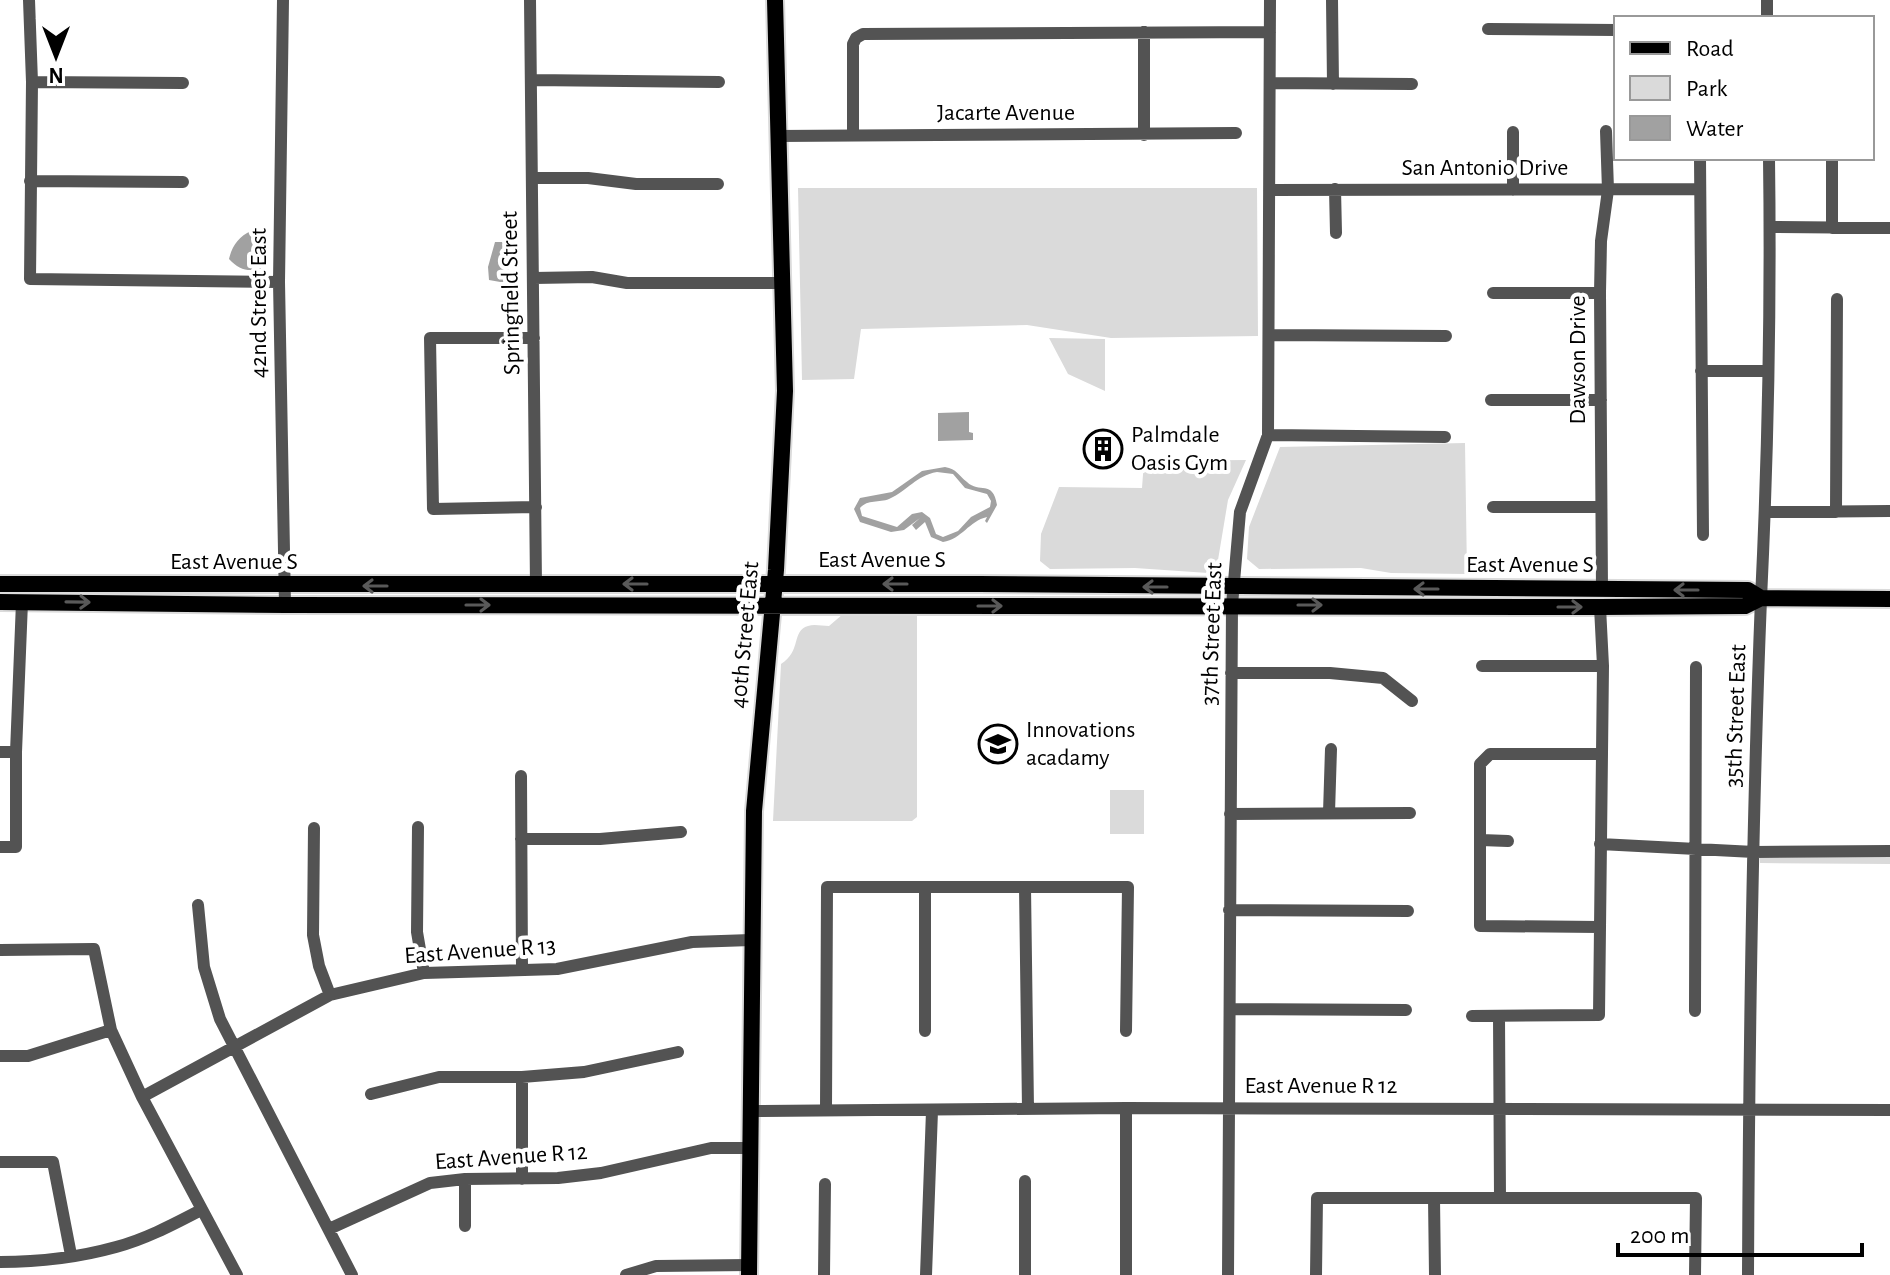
<svg xmlns="http://www.w3.org/2000/svg" width="1890" height="1275" font-family="'Alegreya Sans',sans-serif">
  <style>
    .green { fill: #dadada }
    .water { fill: #a1a1a1; fill-rule: evenodd }
    .lines { fill: none; stroke-linecap: round; stroke-linejoin: round }
    .major-casing { stroke: #dbdbdb; stroke-width: 20 }
    .minor { stroke: #535353; stroke-width: 12 }
    .major { stroke: #000; stroke-width: 16 }
    .oneway { stroke: #595959 }
    .labels { text-anchor: middle; dominant-baseline: central; stroke-width: 8; stroke-linejoin: round; paint-order: stroke }
    .street-label { font-size: 24px; fill: #000; stroke: #fff }
    .poi-label { font-size: 24px; fill: #000; stroke: #fff; text-anchor: start }
  </style>
  <rect width="100%" height="100%" fill="#fff"/>
  <path class="green" d="M798 188H1257L1258 336 1111 338 1027 325 861 329 854 379 802 380Z
    M1049 338 1105 339V391L1068 374Z
    M1465 443 1467 574 1391 573 1361 568 1259 569 1247 559 1249 527 1280 447Z
    M1246 460 1228 500 1217 566 1208 573 1135 568 1050 569 1040 561 1041 534 1059 487 1142 488 1144 461Z
    M843 614H917V817L912 821H773L781 664C802 651 791 631 808 626 814 624 822 626 829 626Z
    M1110 790H1144V834H1110Z
    M1890 855V864L1760 863V856Z"/>
  <path class="water" d="M251 231 265 233 267 255 265 268C249 272 240 271 229 259 232 246 239 236 251 231Z
    M495 242H502C512 251 510 271 506 283L489 280 488 267Z
    M969 412V432L973 433V440L938 441V413Z
    M945 467C957 469 958 475 967 482 979 494 993 479 997 505L987 523 985 521 987 517C969 521 962 539 943 542L931 537 925 522 916 530 912 525 920 518 904 530 891 532 860 522 854 509 860 498 892 492 922 471ZM937 472 953 474 965 488 987 494 991 501 990 507 971 517 958 531 943 537 936 534 930 518 922 512 912 514 897 527 862 516 860 508C868 499 879 503 889 499 909 490 915 476 937 472Z"/>
  <g class="lines">
    <defs>
      <path id="major" d="M0 584H979L1748 590 1761 598
        M0 602 285 605 1600 607 1745 606 1761 598 1890 599
        M749 1275 754 811 776 570 785 391 775 0"/>
    </defs>
    <use href="#major" class="major-casing"/>
    <path class="minor" d="M29 0 32 82 30 279 279 282
      M283 0 279 282 285 605
      M530 0 536 585
      M1332 0 1333 84
      M1767 0V18
      M1488 29 1616 30
      M1144 32V135
      M531 80 719 82
      M32 82 183 83
      M1270 83 1412 84
      M1513 132V190
      M777 136 1236 133
      M853 136V44L856 38 863 34 1270 32
      M1700 158 1703 535
      M1832 158V228
      M532 178H588L636 184H718
      M30 181 183 182
      M1335 189 1336 233
      M1269 190 1700 189
      M1770 227 1890 228
      M534 278 592 277 627 283H782
      M1493 293H1600
      M1269 335 1446 336
      M534 338H430L433 509 536 507
      M1701 371H1767
      M1491 400H1601
      M1268 435 1445 437
      M1493 507H1601
      M1767 512 1890 511
      M1836 512 1837 299
      M1602 590 1600 293 1601 241 1608 190 1606 131
      M1482 666H1603
      M1231 673H1330L1383 678 1412 701
      M0 752H16
      M521 776 522 970
      M1329 813 1331 749
      M1230 814 1410 813
      M418 827 417 932 424 973
      M314 828 313 935 319 966 330 995
      M521 839H600L681 832
      M1481 840 1508 841
      M1600 844 1754 852 1890 851
      M0 847H16V752L22 602
      M925 887V1031
      M1025 887 1028 1109
      M198 905 204 967 220 1019 352 1275
      M1229 910 1408 911
      M1599 927 1480 926V764L1490 754H1601
      M0 950 94 949 111 1030 142 1097 237 1275
      M1230 1009 1406 1010
      M1695 1011 1696 667
      M1472 1016 1599 1015 1603 666 1600 607
      M1499 1016 1500 1198
      M0 1056H28L111 1030
      M371 1094 439 1077H522L584 1072 678 1052
      M142 1097 330 995 424 973 557 969 692 942 751 940
      M1126 1108V1275
      M826 1110 827 887H1128L1126 1031
      M752 1111 1126 1108 1890 1110
      M0 1162H53L71 1255
      M465 1179V1226
      M522 1179V1077
      M1025 1181V1275
      M1434 1198 1435 1275
      M329 1229 430 1183 465 1179 558 1178 601 1173 711 1148H752
      M0 1262C37 1262 80 1257 116 1247 146 1239 174 1224 201 1210
      M626 1275 656 1266 749 1265
      M824 1275 825 1184
      M926 1275 932 1111
      M1228 1275 1232 605 1240 512 1268 435 1270 0
      M1316 1275 1317 1198H1696L1695 1275
      M1748 1275C1749 1050 1752 824 1761 599 1768 452 1771 305 1769 158"/>
    <use href="#major" class="major"/>
  </g>
  <defs><path id="oneway-shaft" d="M-6 0H5M1.5-3L5.5 0L1.5 3" fill="none" stroke-width="1.6" stroke-linecap="round" stroke-linejoin="round" transform="scale(2)"/></defs>
  <g class="oneway">
    <use href="#oneway-shaft" transform="translate(635 584) rotate(180)"/>
    <use href="#oneway-shaft" transform="translate(895 584) rotate(180)"/>
    <use href="#oneway-shaft" transform="translate(375 586) rotate(180)"/>
    <use href="#oneway-shaft" transform="translate(1155 587) rotate(-180)"/>
    <use href="#oneway-shaft" transform="translate(1426 589) rotate(-180)"/>
    <use href="#oneway-shaft" transform="translate(1686 590) rotate(-180)"/>
    <use href="#oneway-shaft" transform="translate(78 602) rotate(1)"/>
    <use href="#oneway-shaft" transform="translate(478 605)"/>
    <use href="#oneway-shaft" transform="translate(1310 605)"/>
    <use href="#oneway-shaft" transform="translate(990 606)"/>
    <use href="#oneway-shaft" transform="translate(1570 607)"/>
  </g>
  <defs>
    <symbol id="building-ring" viewBox="-11 -11 22 22"><circle r="9.5" fill="#fff" stroke="#000" stroke-width="1.5"/><path d="M-4-6H4V6H1V3H-1V6H-4ZM-2.5-4.3h1.7v1.8h-1.7ZM.8-4.3h1.7v1.8H.8ZM-2.5-1h1.7V.8h-1.7ZM.8-1h1.7V.8H.8Z" fill="#000"/></symbol>
    <symbol id="school-ring" viewBox="-11 -11 22 22"><circle r="9.5" fill="#fff" stroke="#000" stroke-width="1.5"/><path d="M0-5L7-2L0 1L-7-2ZM-4 1L0 2.5L4 1V4Q0 6-4 4Z" fill="#000"/></symbol>
  </defs>
  <g fill-rule="evenodd">
    <use href="#building-ring" x="1081" y="427" width="44" height="44"/>
    <use href="#school-ring" x="976" y="722" width="44" height="44"/>
  </g>
  <g class="labels">
    <g class="street-label">
      <text x="1006" y="113">Jacarte Avenue</text>
      <text x="1485" y="168">San Antonio Drive</text>
      <text transform="translate(511 293) rotate(-91)">Springfield Street</text>
      <text transform="translate(259 303) rotate(-90)">42nd Street East</text>
      <text transform="translate(1578 360) rotate(-90)">Dawson Drive</text>
      <text x="882" y="560">East Avenue S</text>
      <text x="234" y="562">East Avenue S</text>
      <text x="1530" y="565">East Avenue S</text>
      <text transform="translate(1212 634) rotate(-88)">37th Street East</text>
      <text transform="translate(745 635) rotate(-85)">40th Street East</text>
      <text transform="translate(1736 716) rotate(-88)">35th Street East</text>
      <text transform="translate(480 951) rotate(-4)">East Avenue R 13</text>
      <text x="1321" y="1086">East Avenue R 12</text>
      <text transform="translate(511 1157) rotate(-4)">East Avenue R 12</text>
    </g>
    <g class="poi-label">
      <text x="1131" y="435">Palmdale<tspan x="1131" dy="28">Oasis Gym</tspan></text>
      <text x="1026" y="730">Innovations<tspan x="1026" dy="28">acadamy</tspan></text>
    </g>
  </g>
  <rect x="1614" y="16" width="260" height="144" fill="#ffffff" stroke="#999999" stroke-width="2"/>
  <rect x="1630" y="42" width="40" height="12" fill="#000000" stroke="#999999" stroke-width="2"/>
  <text x="1686" y="56" font-size="24" fill="#000000">Road</text>
  <rect x="1630" y="76" width="40" height="24" fill="#dadada" stroke="#999999" stroke-width="2"/>
  <text x="1686" y="96" font-size="24" fill="#000000">Park</text>
  <rect x="1630" y="116" width="40" height="24" fill="#a1a1a1" stroke="#999999" stroke-width="2"/>
  <text x="1686" y="136" font-size="24" fill="#000000">Water</text>
  <g transform="translate(56 56) rotate(180)" stroke="#ffffff" stroke-width="6" paint-order="stroke">
  <path d="M0-6L14 30L0 20L-14 30Z" fill="#000000"/>
  <text y="-12" font-size="22" font-weight="bold" text-anchor="middle" fill="#000000">N</text>
  </g>
  <path d="M1618 1243v12h244v-12" fill="none" stroke="#000000" stroke-width="4"/>
  <text x="1630" y="1243" font-size="24" fill="#000000" stroke="#ffffff" stroke-width="6" paint-order="stroke">200 m</text>
</svg>
